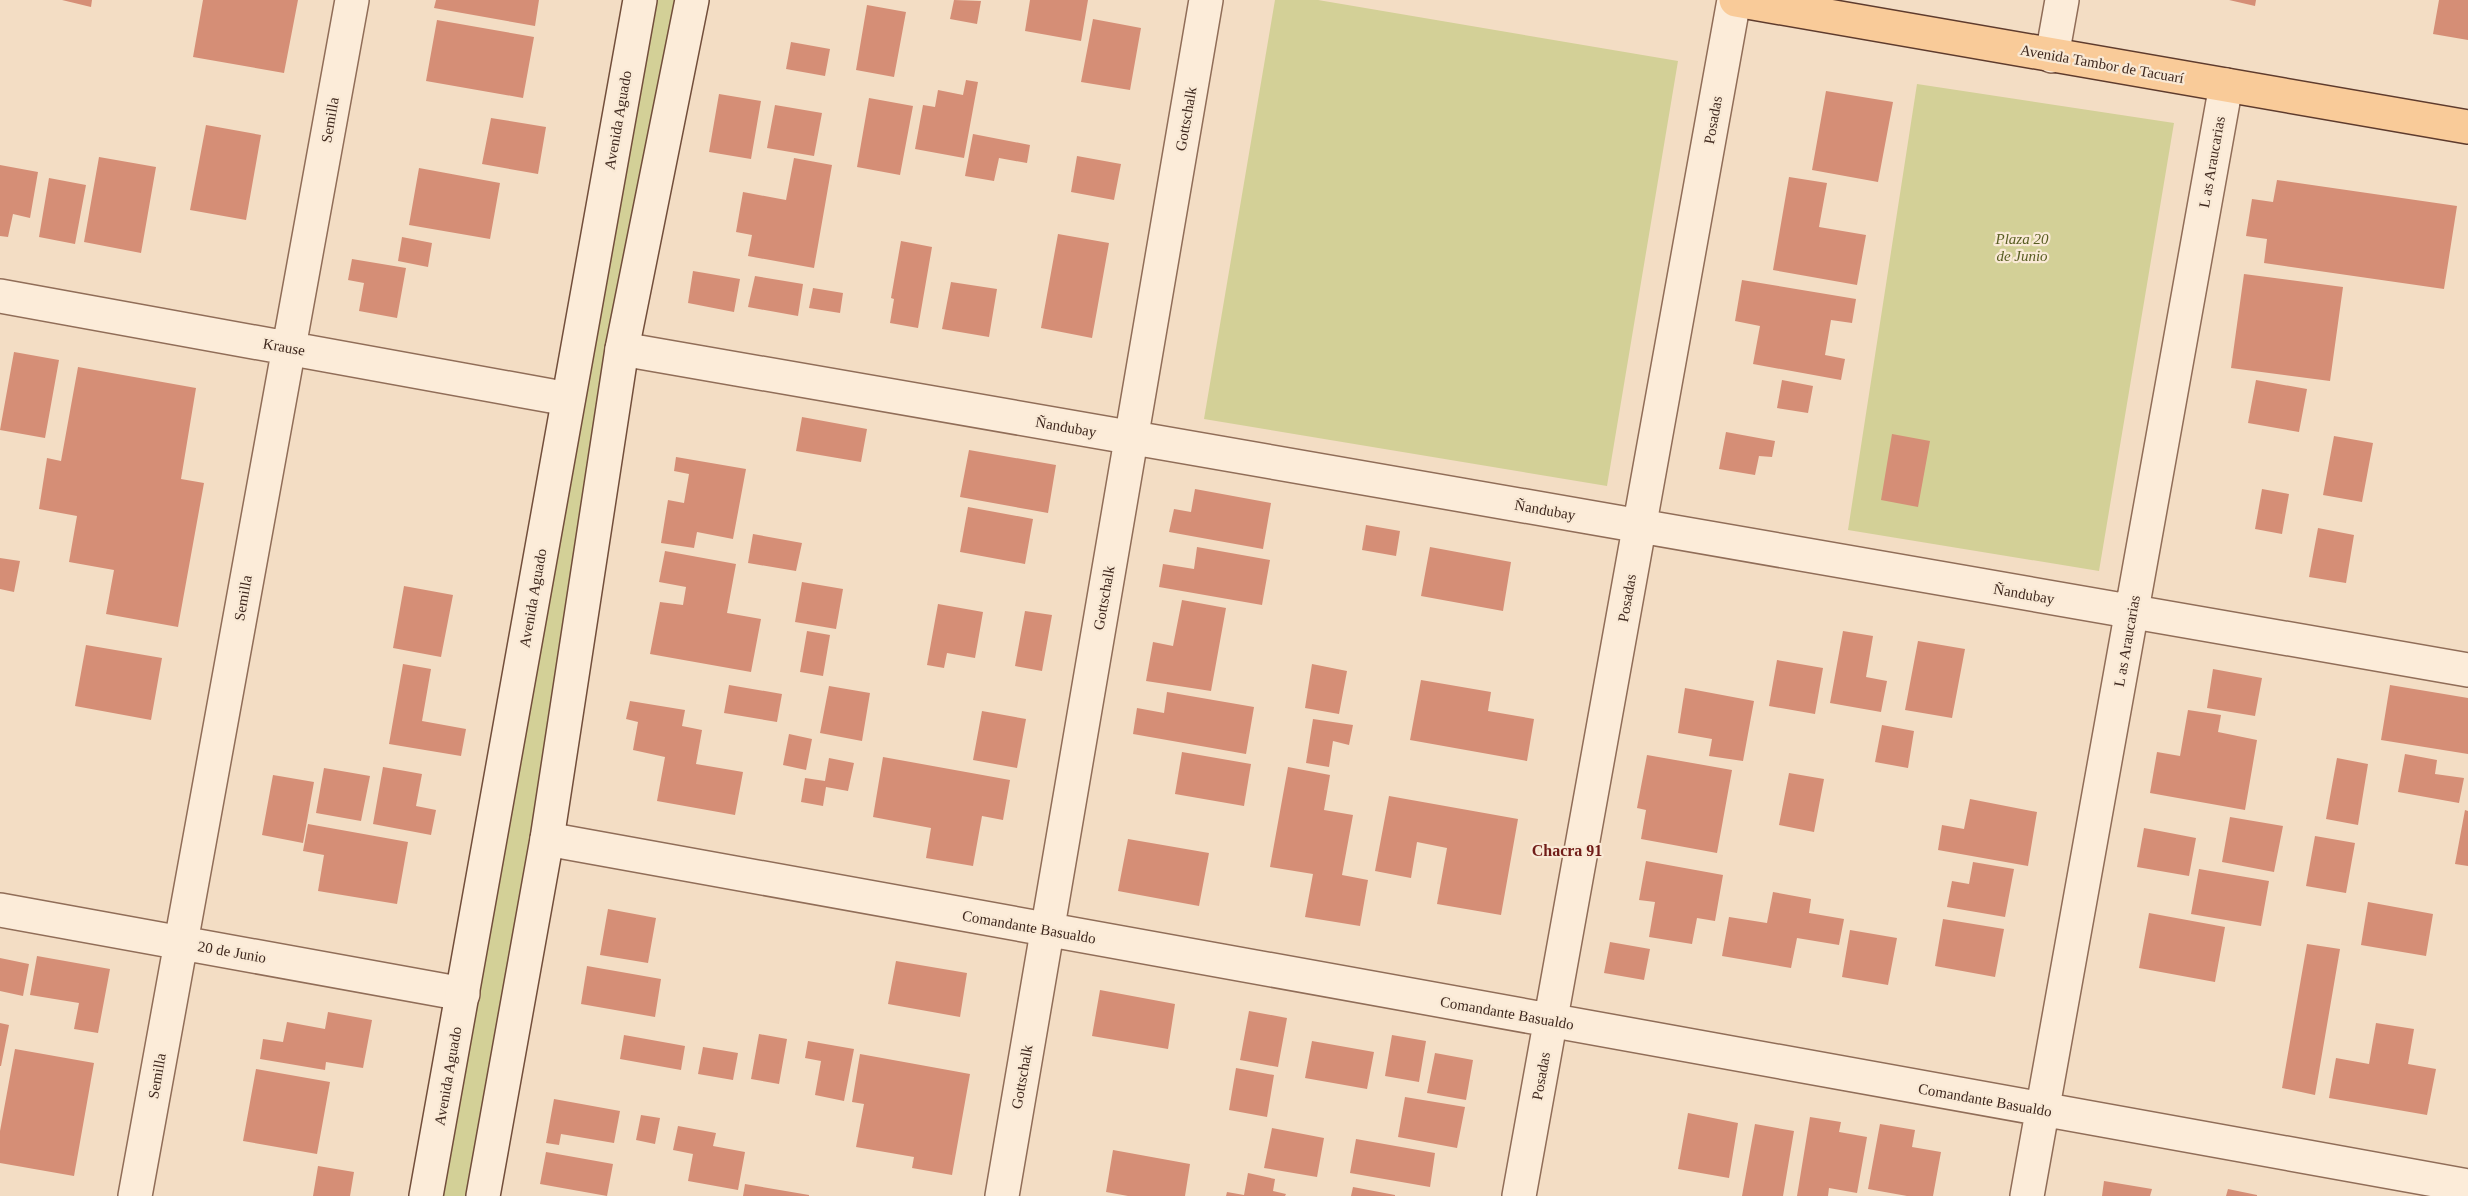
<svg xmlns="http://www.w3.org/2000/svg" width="2468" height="1196" font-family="Georgia,serif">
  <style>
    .green { fill: #d3d097 }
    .building { fill: #d58e76 }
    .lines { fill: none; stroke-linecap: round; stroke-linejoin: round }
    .minor-casing { stroke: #906d58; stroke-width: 36 }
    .secondary-casing { stroke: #724e3b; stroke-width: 36 }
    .primary-casing { stroke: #5e3b2d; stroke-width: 36 }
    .minor { stroke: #fcecd9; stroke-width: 33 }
    .secondary { stroke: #fcecd9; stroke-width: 33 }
    .primary { stroke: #f9cb99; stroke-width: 33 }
    .labels { text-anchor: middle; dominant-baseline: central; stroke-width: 4.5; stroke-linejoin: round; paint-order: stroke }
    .street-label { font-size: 15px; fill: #3f281e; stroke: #f9e9d5 }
    .park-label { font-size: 15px; font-style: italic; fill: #585d22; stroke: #f9e9d5 }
    .neighbourhood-label { font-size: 16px; font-weight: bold; fill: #701c18; stroke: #f9e9d5 }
  </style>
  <rect width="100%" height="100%" fill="#f3ddc4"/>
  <path class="green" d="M641 0H684L471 1196H430Z
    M1275 0H1318L1678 61 1607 486 1204 419Z
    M1917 84 2174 123 2099 571 1848 530Z"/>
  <path class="building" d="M62 0H92L91 7Z
    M203 0H298L284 73 193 57Z
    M436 0H539L535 26 434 8Z
    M954 0 981 1 977 24 950 19Z
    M1030 0H1088L1081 41 1025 31Z
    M2229 0H2256L2255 6Z
    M2439 0H2468V40L2433 34Z
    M867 5 906 12 894 77 856 70Z
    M1093 19 1141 28 1130 90 1081 82Z
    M437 20 534 37 523 98 426 81Z
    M791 42 830 49 825 76 786 69Z
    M966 80 978 82 964 158 915 149 923 105 935 107 938 90 963 95Z
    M1826 91 1893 102 1878 182 1812 170Z
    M719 94 761 101 751 159 709 152Z
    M869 98 913 106 900 175 857 167Z
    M775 105 822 113 814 156 767 148Z
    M491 118 546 127 538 174 482 164Z
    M206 125 261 135 246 220 190 210Z
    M973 134 1030 145 1027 163 999 158 994 181 965 176Z
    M1077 156 1121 164 1114 200 1071 192Z
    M99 157 156 167 141 253 84 242Z
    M794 158 832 165 814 268 748 256 752 235 736 232 743 192 786 200Z
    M0 165 38 172 30 218 13 214 8 237 0 236Z
    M419 168 500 183 490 239 409 225Z
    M1789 177 1827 183 1819 227 1866 235 1857 285 1773 270Z
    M49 178 86 185 75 244 39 237Z
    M2277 180 2457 206 2444 289 2264 263 2267 239 2246 236 2252 199 2273 202Z
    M1058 234 1109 243 1092 338 1041 328Z
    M402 237 432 243 428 267 398 261Z
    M901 241 932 247 918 328 890 323 894 299 891 298Z
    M352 259 406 268 397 318 359 311 364 283 348 280Z
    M693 271 740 279 734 312 688 303Z
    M2244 274 2343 287 2330 381 2231 368Z
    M755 276 803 284 798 316 748 307Z
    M1742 280 1856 299 1852 323 1831 320 1825 355 1845 359 1841 380 1753 364 1760 326 1735 321Z
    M951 282 997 289 989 337 942 329Z
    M813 288 843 293 840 313 809 308Z
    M14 352 59 360 45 438 0 430Z
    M78 367 196 388 181 479 204 483 178 627 106 614 114 570 69 562 77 516 39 509 47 458 61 461Z
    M1782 380 1813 386 1808 413 1777 408Z
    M2256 380 2307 389 2299 432 2248 423Z
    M802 417 867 429 861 462 796 451Z
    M1726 432 1775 441 1772 457 1759 456 1755 475 1719 469Z
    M1892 434 1930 441 1918 507 1881 500Z
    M2334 436 2373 443 2362 502 2323 495Z
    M969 450 1056 465 1048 513 960 497Z
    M676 457 746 469 733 539 697 532 694 548 661 543 668 500 684 503 689 474 674 471Z
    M1195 489 1271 503 1263 549 1169 532 1174 509 1191 512Z
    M2262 489 2289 494 2282 534 2255 529Z
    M968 507 1033 519 1025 564 960 552Z
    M1366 525 1400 531 1396 556 1362 550Z
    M2318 528 2354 535 2346 583 2309 577Z
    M753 534 802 543 796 571 748 563Z
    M1197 547 1270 560 1262 605 1159 587 1163 564 1194 569Z
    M1430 547 1511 562 1503 611 1421 596Z
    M665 551 736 564 727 613 761 619 751 672 650 654 660 602 683 605 686 587 659 582Z
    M0 558 20 561 14 592 0 589Z
    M802 582 843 589 836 629 795 622Z
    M404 586 453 595 441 657 393 648Z
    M1182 600 1226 608 1211 691 1146 681 1153 642 1173 646Z
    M938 604 983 612 975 658 947 653 944 668 927 665Z
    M1025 611 1052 615 1042 671 1015 666Z
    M807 631 830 635 823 676 800 672Z
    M1843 631 1873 636 1866 677 1887 681 1881 712 1830 703Z
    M1918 641 1965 649 1952 718 1905 710Z
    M86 645 162 658 151 720 75 706Z
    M1777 660 1823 668 1815 714 1769 706Z
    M403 664 431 669 422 721 466 729 461 756 389 744Z
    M1312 664 1347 671 1339 714 1305 708Z
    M2213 669 2262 678 2255 716 2207 708Z
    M1421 680 1491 692 1488 711 1534 719 1527 761 1410 740Z
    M729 685 782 694 777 722 724 713Z
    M2390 685 2468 698V754L2381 740Z
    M829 686 870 693 862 741 820 733Z
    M1685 688 1754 701 1743 761 1709 756 1712 739 1678 733Z
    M1167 692 1254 707 1246 754 1133 734 1137 708 1164 713Z
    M630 701 685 710 682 726 702 730 696 764 743 772 735 815 657 801 665 757 633 750 638 722 626 719Z
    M2188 710 2221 715 2218 732 2257 740 2245 810 2150 793 2157 752 2180 756Z
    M982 711 1026 719 1017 768 973 760Z
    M1313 719 1353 725 1349 745 1333 741 1329 767 1306 763Z
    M1882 725 1914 731 1908 768 1875 762Z
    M789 734 812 739 806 770 783 765Z
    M1182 752 1251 764 1244 806 1175 794Z
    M2405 754 2437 760 2435 774 2464 778 2459 803 2398 792Z
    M1647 755 1732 770 1717 853 1641 839 1646 810 1637 808Z
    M883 757 1010 780 1003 820 982 816 973 866 926 858 931 828 873 817Z
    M829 758 854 763 848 791 826 787 823 806 801 802 805 778 825 781Z
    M2337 758 2368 764 2358 825 2326 819Z
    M383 767 422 774 416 806 436 810 431 835 373 824Z
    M1288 767 1330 775 1324 810 1353 815 1342 875 1368 880 1360 926 1305 917 1313 874 1270 867Z
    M324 768 370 776 361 821 316 813Z
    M1789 773 1824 779 1814 832 1779 825Z
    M273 775 314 782 303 843 262 835Z
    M1389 796 1518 819 1501 915 1437 904 1447 848 1417 842 1411 878 1375 871Z
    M1970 799 2037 812 2028 866 1938 850 1942 825 1964 829Z
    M2465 810 2468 811V866L2455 864Z
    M2230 817 2283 826 2274 872 2222 862Z
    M308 824 408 842 397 904 318 891 324 855 303 851Z
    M2144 828 2196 838 2189 876 2137 867Z
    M2315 836 2355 843 2346 893 2306 886Z
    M1128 839 1209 853 1199 906 1118 891Z
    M1646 861 1723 875 1715 921 1697 918 1692 944 1649 937 1655 902 1639 900Z
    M1973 862 2014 869 2005 917 1947 907 1952 881 1969 884Z
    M2199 869 2269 881 2261 926 2191 914Z
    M1773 892 1811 899 1809 913 1844 919 1839 945 1797 938 1791 968 1722 956 1729 917 1767 923Z
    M2368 902 2433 914 2426 956 2361 945Z
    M608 909 656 918 648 963 600 955Z
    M2149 913 2225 927 2215 982 2139 968Z
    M1943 919 2004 929 1995 977 1935 966Z
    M1850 930 1897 938 1888 985 1842 977Z
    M1610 942 1650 949 1644 980 1604 973Z
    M2307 944 2340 949 2315 1095 2282 1088Z
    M37 956 110 969 98 1033 74 1029 79 1003 30 995Z
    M0 958 29 964 23 996 0 991Z
    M896 961 967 973 960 1017 888 1004Z
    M587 966 661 979 655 1017 581 1004Z
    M1100 990 1175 1004 1168 1049 1092 1036Z
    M1249 1011 1287 1018 1278 1067 1240 1060Z
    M328 1012 372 1020 363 1068 326 1062 325 1070 260 1059 263 1039 283 1042 287 1022 325 1029Z
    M0 1023 9 1025 1 1066H0Z
    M2376 1023 2414 1029 2408 1064 2436 1069 2427 1115 2329 1098 2336 1058 2369 1064Z
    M759 1034 787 1039 779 1084 751 1079Z
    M624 1035 685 1046 681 1070 620 1059Z
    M1392 1035 1426 1041 1419 1082 1385 1076Z
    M808 1041 854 1049 844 1101 815 1095 821 1061 805 1058Z
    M1312 1041 1374 1052 1367 1089 1305 1078Z
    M703 1047 738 1053 733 1080 698 1074Z
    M15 1049 94 1063 74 1176 0 1163V1131Z
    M1435 1053 1473 1060 1466 1100 1427 1093Z
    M860 1054 970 1074 952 1175 912 1168 914 1157 856 1147 864 1104 852 1102Z
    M1236 1068 1274 1075 1267 1117 1229 1110Z
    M256 1069 330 1082 317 1154 243 1141Z
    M1405 1097 1465 1107 1457 1148 1398 1137Z
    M554 1099 620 1111 614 1143 561 1134 559 1145 546 1143Z
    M1688 1113 1738 1123 1729 1178 1678 1169Z
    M641 1115 660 1118 655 1144 636 1140Z
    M1810 1117 1841 1122 1839 1132 1867 1137 1857 1193 1829 1188 1828 1196H1797Z
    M1755 1124 1794 1131 1783 1196H1742Z
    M1880 1124 1915 1130 1912 1147 1941 1152 1933 1196H1907L1868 1189Z
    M678 1126 716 1133 713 1146 745 1152 738 1190 688 1181 693 1154 673 1150Z
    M1272 1128 1324 1138 1317 1177 1264 1168Z
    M1356 1139 1435 1153 1430 1187 1350 1173Z
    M1113 1150 1190 1164 1185 1196H1128L1106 1192Z
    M546 1152 613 1164 607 1196 540 1184Z
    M318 1166 354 1172 350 1196H313Z
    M1248 1173 1275 1179 1273 1191 1286 1194 1285 1196H1226L1227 1192 1244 1195Z
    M2104 1181 2152 1189 2150 1196H2102Z
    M745 1184 809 1195V1196H743Z
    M1353 1187 1395 1195V1196H1351Z
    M2228 1189 2257 1195V1196H2226Z"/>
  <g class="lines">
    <defs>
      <path id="minor" d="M2052 56 2062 0
        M0 296 568 399
        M622 349 2468 670
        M547 839 2468 1186
        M0 910 463 994
        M135 1196 352 0
        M1002 1196 1206 0
        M1519 1196 1734 0
        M2027 1196 2226 85"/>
      <path id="secondary" d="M426 1196 640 0
        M483 1196 547 839 622 349 692 0"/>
      <path id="primary" d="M1736 0 2468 127"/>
    </defs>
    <use href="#minor" class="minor-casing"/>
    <use href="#secondary" class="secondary-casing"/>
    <use href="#primary" class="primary-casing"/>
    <use href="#minor" class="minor"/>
    <use href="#secondary" class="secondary"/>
    <use href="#primary" class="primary"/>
  </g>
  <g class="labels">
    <g class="street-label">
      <text transform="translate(2102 64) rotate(10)">Avenida Tambor de Tacuarí</text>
      <text transform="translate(1186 119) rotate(-80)">Gottschalk</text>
      <text transform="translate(330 120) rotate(-80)">Semilla</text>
      <text transform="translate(618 120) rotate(-80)">Avenida Aguado</text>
      <text transform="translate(1713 120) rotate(-80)">Posadas</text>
      <text transform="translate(2212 162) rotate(-80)">L as Araucarias</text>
      <text transform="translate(284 347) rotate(10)">Krause</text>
      <text transform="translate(1066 427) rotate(10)">Ñandubay</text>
      <text transform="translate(1545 510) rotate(10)">Ñandubay</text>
      <text transform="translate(2024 594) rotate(10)">Ñandubay</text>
      <text transform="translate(243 598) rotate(-80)">Semilla</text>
      <text transform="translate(533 598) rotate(-80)">Avenida Aguado</text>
      <text transform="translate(1104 598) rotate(-80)">Gottschalk</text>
      <text transform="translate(1627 598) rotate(-80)">Posadas</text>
      <text transform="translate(2127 641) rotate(-80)">L as Araucarias</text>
      <text transform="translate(1029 927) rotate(10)">Comandante Basualdo</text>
      <text transform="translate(232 952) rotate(10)">20 de Junio</text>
      <text transform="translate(1507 1013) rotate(10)">Comandante Basualdo</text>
      <text transform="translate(157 1076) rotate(-80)">Semilla</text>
      <text transform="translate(448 1076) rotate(-80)">Avenida Aguado</text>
      <text transform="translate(1541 1076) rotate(-80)">Posadas</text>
      <text transform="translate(1022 1077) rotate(-80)">Gottschalk</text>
      <text transform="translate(1985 1100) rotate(10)">Comandante Basualdo</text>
    </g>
    <g class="park-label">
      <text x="2022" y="239">Plaza 20<tspan x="2022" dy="17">de Junio</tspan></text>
    </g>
    <g class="neighbourhood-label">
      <text x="1567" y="850">Chacra 91</text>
    </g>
  </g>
</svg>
